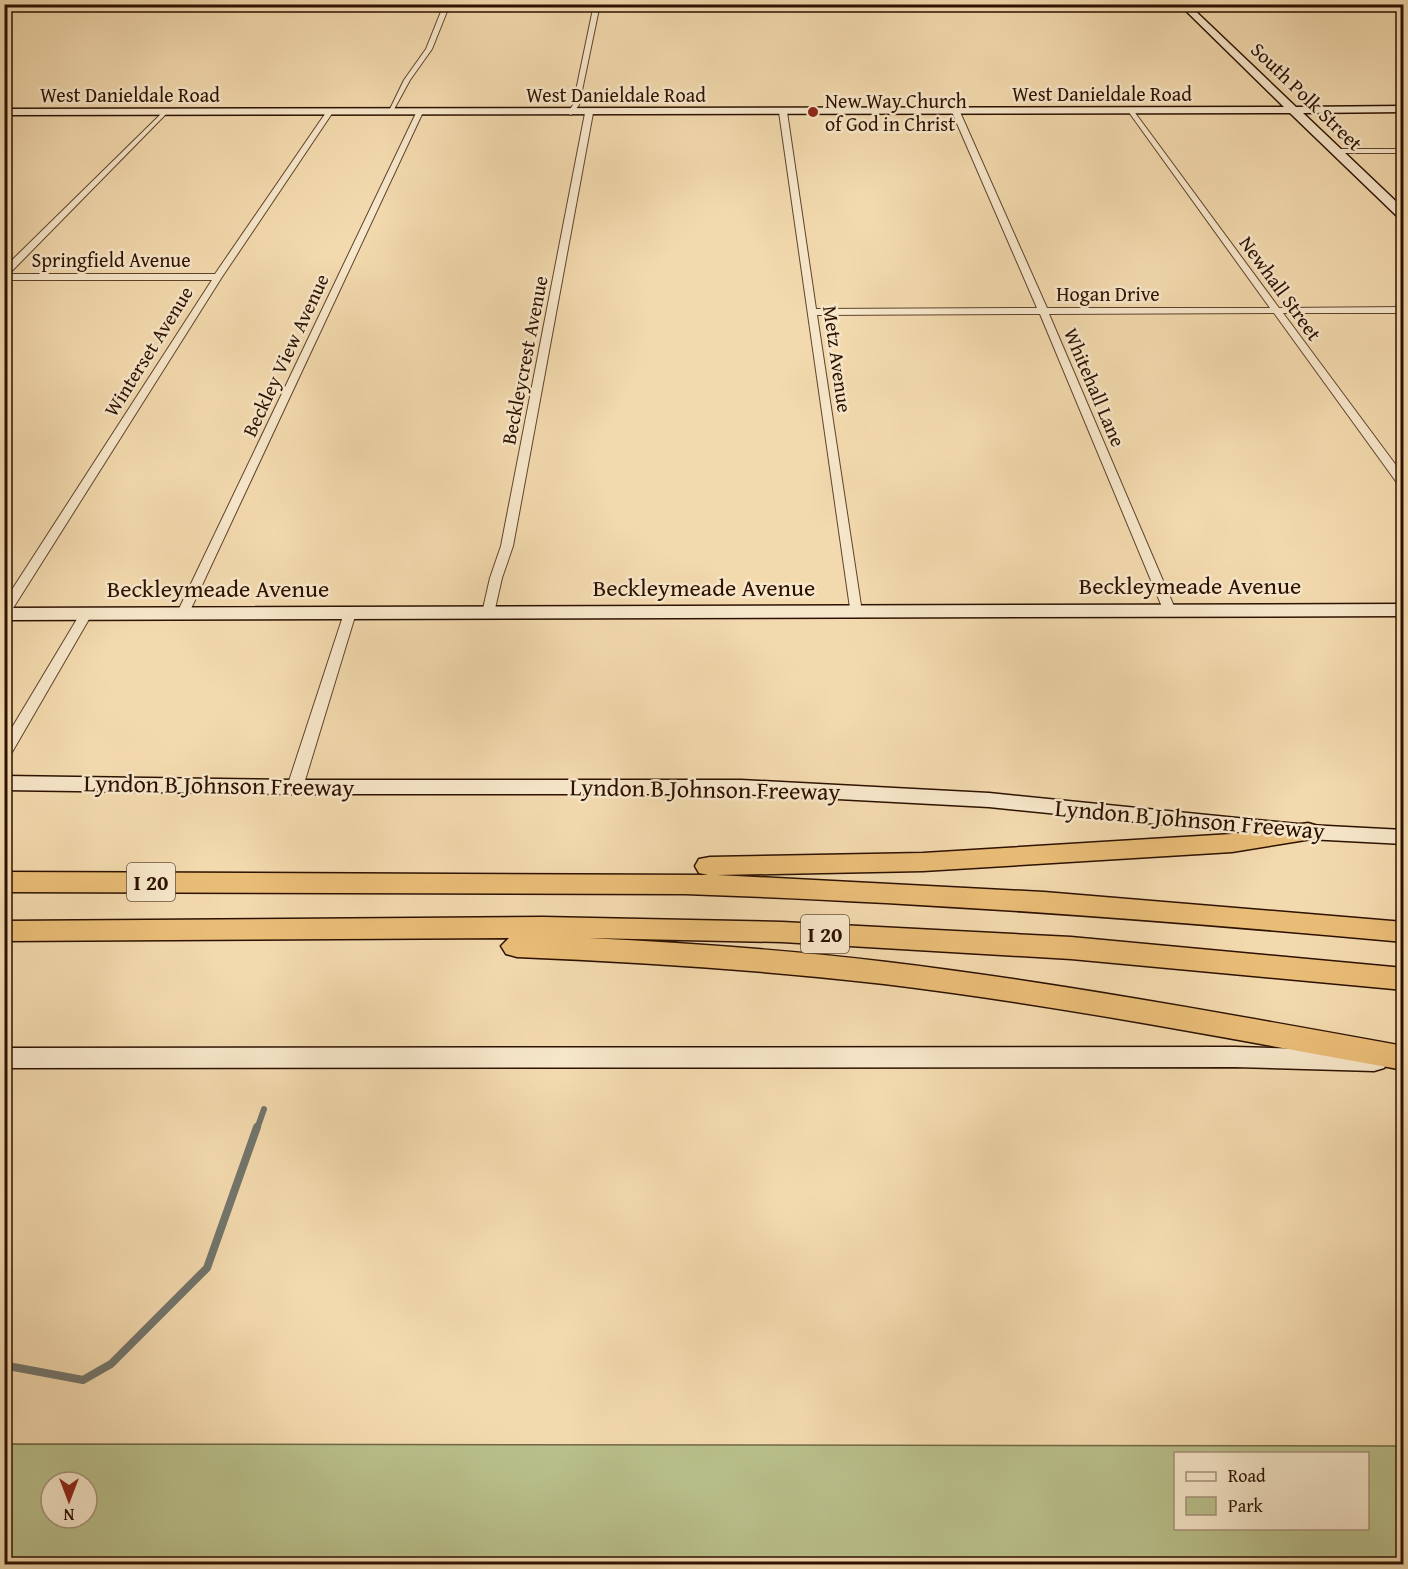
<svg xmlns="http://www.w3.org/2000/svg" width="1408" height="1569" font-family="'Gentium Book Plus',serif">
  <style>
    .green { fill: #b9c08b; stroke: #726846; stroke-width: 1.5; fill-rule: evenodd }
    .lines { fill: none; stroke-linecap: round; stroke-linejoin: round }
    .stream-far1 { stroke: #72756d; stroke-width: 6 }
    .stream { stroke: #72756d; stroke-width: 8 }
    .street-casing { stroke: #5e432c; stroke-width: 2 }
    .secondary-casing { stroke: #2c1100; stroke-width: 3 }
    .highway-casing { stroke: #2c1100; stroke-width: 3 }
    .street { fill: #f7e7ca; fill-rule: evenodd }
    .secondary { fill: #f7e7ca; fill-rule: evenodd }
    .highway { fill: #eabd77; fill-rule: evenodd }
    .poi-dot { fill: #8f2418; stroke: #f7e7ca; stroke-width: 2 }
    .labels { text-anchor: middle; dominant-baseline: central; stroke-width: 5; stroke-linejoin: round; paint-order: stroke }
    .far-street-label { font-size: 20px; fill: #2c1100; stroke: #f7e7ca }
    .far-poi-label { font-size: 20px; fill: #2c1100; stroke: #f7e7ca; text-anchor: start }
    .shield { fill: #f7e7ca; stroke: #69513d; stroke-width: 1.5 }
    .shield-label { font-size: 22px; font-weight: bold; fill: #2c1100 }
    .street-label { font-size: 24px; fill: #2c1100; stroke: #f7e7ca }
  </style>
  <rect width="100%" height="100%" fill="#f3daae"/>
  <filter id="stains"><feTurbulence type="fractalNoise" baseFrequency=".00333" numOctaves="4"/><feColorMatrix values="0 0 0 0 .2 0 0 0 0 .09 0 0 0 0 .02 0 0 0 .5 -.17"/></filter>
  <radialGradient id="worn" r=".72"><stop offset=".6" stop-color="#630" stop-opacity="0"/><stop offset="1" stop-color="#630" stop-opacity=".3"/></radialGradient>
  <path class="green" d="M5 1444 1403 1446V1564H5ZM1176 1454H1368V1528H1176ZM51 1482H87V1518H51Z"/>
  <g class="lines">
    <path class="stream-far1" d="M257 1129 264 1109"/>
    <path class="stream" d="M4 1369 8 1366 83 1380 111 1364 207 1268 257 1127"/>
    <defs>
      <path id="street" d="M444 4H450L432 49 410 80 392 113H388L404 80 426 49Z
        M594 4H600L579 105 571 115 567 113 573 105Z
        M165 110 167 113 9 274H215L327 111 333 112 222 277 10 613 4 617V602L212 280H4V268Z
        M783 110 787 112 816 309 1037 308 952 112 956 110 960 112 1047 308H1270L1128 111 1133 110 1279 308 1404 307V313H1283L1404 476V488L1400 487 1274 313 1049 314 1176 611 1170 615 1165 614 1040 314 817 315 862 612 856 616 851 615 779 112Z
        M417 111 423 112 189 613 188 616H178L177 613Z
        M589 111 593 113 513 546 502 578 494 613 488 617 482 613 490 578 501 546 585 113Z
        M1336 149H1404V153H1333Z
        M350 609 356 613 303 787 295 792 290 790 287 787 344 613Z
        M86 610 92 614 11 754 4 758V741L80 614Z"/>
      <path id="secondary" d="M1179 4H1188L1296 107 1404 106V112L1303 113 1404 209V220L1400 219 1290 113 4 115V109L1284 107Z
        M1404 604V616L4 620V608Z
        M4 776 295 780H741L989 793 1308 825 1404 830V844L1308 839 989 807 741 794H295L4 790Z
        M1235 1047 1374 1051 1384 1054 1388 1061 1384 1068 1374 1071 1235 1067 4 1068V1048Z"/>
      <path id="highway" d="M1308 823 1318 826 1323 832 1318 838 1232 852 923 871 717 875 1044 892 1404 922V942C1164 920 925 902 685 894L4 892V872L708 875 699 873 695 866 699 859 710 857 923 853 1232 834Z
        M543 917 782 922 1071 937 1404 968V990L1071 959 782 942 588 938C688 943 788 950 887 962 1060 983 1232 1015 1404 1046V1070C1231 1039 1058 1005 884 984 762 970 640 962 517 957L506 954 501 946 509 938 4 941V921Z"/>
    </defs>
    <use href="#street" class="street-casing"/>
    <use href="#secondary" class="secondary-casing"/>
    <use href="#highway" class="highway-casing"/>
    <use href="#street" class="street"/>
    <use href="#secondary" class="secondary"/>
    <use href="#highway" class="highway"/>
  </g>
  <circle class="poi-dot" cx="813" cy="112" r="6"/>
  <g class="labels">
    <g class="far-street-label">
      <text x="1102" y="93">West Danieldale Road</text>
      <text x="130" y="94">West Danieldale Road</text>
      <text x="616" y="94">West Danieldale Road</text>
      <text transform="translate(1307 96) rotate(44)">South Polk Street</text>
      <text x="111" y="259">Springfield Avenue</text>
      <text transform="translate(1281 288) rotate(54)">Newhall Street</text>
      <text x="1108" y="293">Hogan Drive</text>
      <text transform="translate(148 351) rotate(-58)">Winterset Avenue</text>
      <text transform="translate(285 355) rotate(-65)">Beckley View Avenue</text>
      <text transform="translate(838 359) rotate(82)">Metz Avenue</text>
      <text transform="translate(524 360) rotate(-79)">Beckleycrest Avenue</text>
      <text transform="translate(1095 387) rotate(67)">Whitehall Lane</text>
    </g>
    <g class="far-poi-label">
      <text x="825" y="100">New Way Church<tspan x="825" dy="23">of God in Christ</tspan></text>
    </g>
    <g class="shield">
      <rect x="127" y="863" width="48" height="38" rx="4.5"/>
      <rect x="801" y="915" width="48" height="38" rx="4.5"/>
    </g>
    <g class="shield-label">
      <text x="151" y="882">I 20</text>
      <text x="825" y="934">I 20</text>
    </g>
    <g class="street-label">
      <text x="1190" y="585">Beckleymeade Avenue</text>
      <text x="704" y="587">Beckleymeade Avenue</text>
      <text x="218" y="588">Beckleymeade Avenue</text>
      <text transform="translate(219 785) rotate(1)">Lyndon B Johnson Freeway</text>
      <text transform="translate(705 789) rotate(1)">Lyndon B Johnson Freeway</text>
      <text transform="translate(1190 819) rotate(5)">Lyndon B Johnson Freeway</text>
    </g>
  </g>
  <rect width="1408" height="1569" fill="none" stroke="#f3daae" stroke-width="24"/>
  <rect x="6" y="6" width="1396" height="1557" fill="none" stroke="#2c1100" stroke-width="3"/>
  <rect x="12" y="12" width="1384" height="1545" fill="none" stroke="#2c1100" stroke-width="1.5"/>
  <rect x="1174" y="1452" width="195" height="78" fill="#f7e7ca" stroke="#a69179" stroke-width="1.5"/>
  <rect x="1186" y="1472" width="30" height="9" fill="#f7e7ca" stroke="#a69179" stroke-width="1.5"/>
  <text x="1228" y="1482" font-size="18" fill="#2c1100">Road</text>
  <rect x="1186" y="1497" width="30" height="18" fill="#b9c08b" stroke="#a69179" stroke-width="1.5"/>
  <text x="1228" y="1512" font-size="18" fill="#2c1100">Park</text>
  <g transform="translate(69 1500) rotate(180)"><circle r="28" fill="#f7e7ca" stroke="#a69179" stroke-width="1.5"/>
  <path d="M0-4.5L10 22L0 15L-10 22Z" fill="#8f2418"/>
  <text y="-9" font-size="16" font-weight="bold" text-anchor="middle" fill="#2c1100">N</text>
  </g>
  <rect width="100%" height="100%" filter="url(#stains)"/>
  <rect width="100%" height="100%" fill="url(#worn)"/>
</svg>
